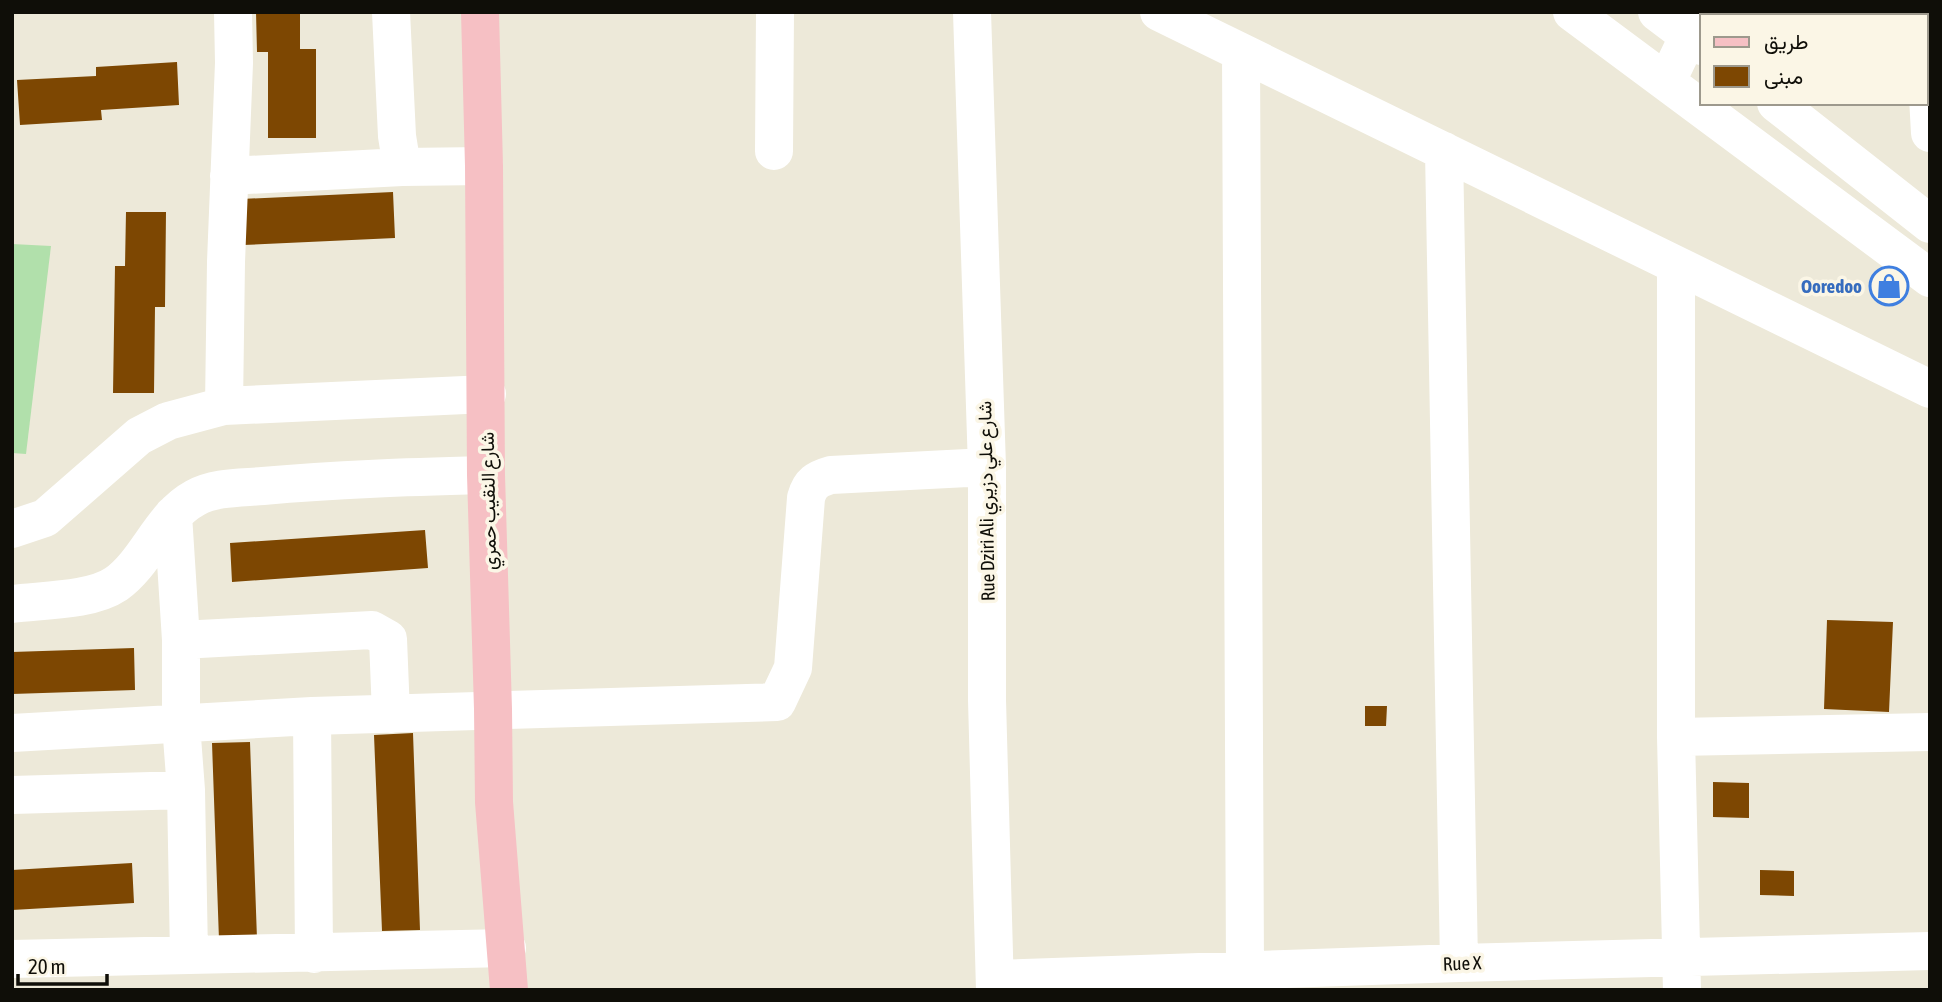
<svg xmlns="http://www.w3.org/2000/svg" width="1942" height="1002" font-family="'Asap Condensed',Vazirmatn,sans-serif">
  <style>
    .green { fill: #b1e0ab }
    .building { fill: #7d4702 }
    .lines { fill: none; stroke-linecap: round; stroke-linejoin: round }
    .minor { stroke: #fff; stroke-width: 38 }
    .major { stroke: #f6c0c4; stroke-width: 38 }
    .labels { text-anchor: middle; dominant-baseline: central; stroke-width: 7; stroke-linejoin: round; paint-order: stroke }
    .shop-label { font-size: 19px; font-weight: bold; fill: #366cbe; stroke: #fbf6e6; text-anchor: end }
    .street-label { font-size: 19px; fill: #0f0e08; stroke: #fbf6e6 }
  </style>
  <rect width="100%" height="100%" fill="#ede9d9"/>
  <path class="green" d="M12 244 51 246 26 454 12 453Z"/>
  <path class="building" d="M256 12H300V49H316V138H268V52H257Z
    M1797 12H1894V16H1797Z
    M177 62 179 105 101 110 102 120 20 125 17 80 96 76V67Z
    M393 192 395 238 243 245 241 199Z
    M126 212H166L165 307H155L154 393H113L115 266H125Z
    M425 530 428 568 232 582 230 543Z
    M1827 620 1893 622 1889 712 1824 709Z
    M134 648 135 690 12 694V652Z
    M1365 706H1387L1386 726H1365Z
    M413 733 420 930 382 931 374 735Z
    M250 742 257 939 219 940 212 743Z
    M1713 782 1749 783V818L1713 817Z
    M132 863 134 903 12 910V870Z
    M1760 870 1794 871V896L1760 895Z"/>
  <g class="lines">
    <path class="minor" d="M391 12 397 136 402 167 484 166
      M972 12 987 467V700L995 990
      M1159 12 1930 389
      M1572 12 1930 278
      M1657 12 1702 46
      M1924 12V16
      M1241 52 1245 970
      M1926 61 1930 133
      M1667 81 1689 35V12
      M1776 103 1930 224
      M774 151 775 12
      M1444 151 1459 963
      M229 176 402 167
      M1676 266V737L1682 990
      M224 406 226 262 234 63 233 12
      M173 515 181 640V724L186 790 189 955
      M12 529 45 518 139 436 168 421 224 406 487 394
      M12 604C42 600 91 601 116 584 148 561 160 517 195 498 215 487 240 488 263 486 337 479 412 477 486 475
      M181 640 372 630 388 639 391 714
      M312 716 314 954
      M12 733 312 716 777 702 793 668 806 498C810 483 817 479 831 475L987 467
      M1676 737 1930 732
      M12 795 186 790
      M12 959C177 956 342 953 507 948
      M995 979 1459 963 1930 951"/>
    <path class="major" d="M480 12 484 166 486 475 493 709 494 802 509 990"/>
  </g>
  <defs>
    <symbol id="shop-ring" viewBox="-11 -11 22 22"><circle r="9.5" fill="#fbf6e6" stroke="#3f7fe0" stroke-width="1.5"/><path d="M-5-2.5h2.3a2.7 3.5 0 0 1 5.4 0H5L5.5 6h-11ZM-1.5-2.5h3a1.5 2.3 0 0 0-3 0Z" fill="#3f7fe0"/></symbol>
  </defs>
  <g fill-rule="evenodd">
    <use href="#shop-ring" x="1867" y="264" width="44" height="44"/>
  </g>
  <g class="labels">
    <g class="shop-label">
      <text x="1862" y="286">Ooredoo</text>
    </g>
    <g class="street-label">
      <text transform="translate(488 501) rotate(-91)">شارع النقيب حمري</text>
      <text transform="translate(986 501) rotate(-91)">Rue Dziri Ali شارع علي دزيري</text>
      <text transform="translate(1462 963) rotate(-2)">Rue X</text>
    </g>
  </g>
  <rect width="1942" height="1002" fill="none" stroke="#0f0e08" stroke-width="28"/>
  <rect x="1700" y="14" width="228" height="91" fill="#fbf6e6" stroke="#9d998d" stroke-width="2"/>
  <rect x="1714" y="37" width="35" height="10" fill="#f6c0c4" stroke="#9d998d" stroke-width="2"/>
  <text x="1764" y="49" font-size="21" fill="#0f0e08">طريق</text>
  <rect x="1714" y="66" width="35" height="21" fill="#7d4702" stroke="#9d998d" stroke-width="2"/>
  <text x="1764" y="84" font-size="21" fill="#0f0e08">مبنى</text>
  <path d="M18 974v10h89v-10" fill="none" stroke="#0f0e08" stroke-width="3.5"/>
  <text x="28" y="974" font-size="21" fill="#0f0e08" stroke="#fbf6e6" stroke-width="5" paint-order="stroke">20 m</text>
</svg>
